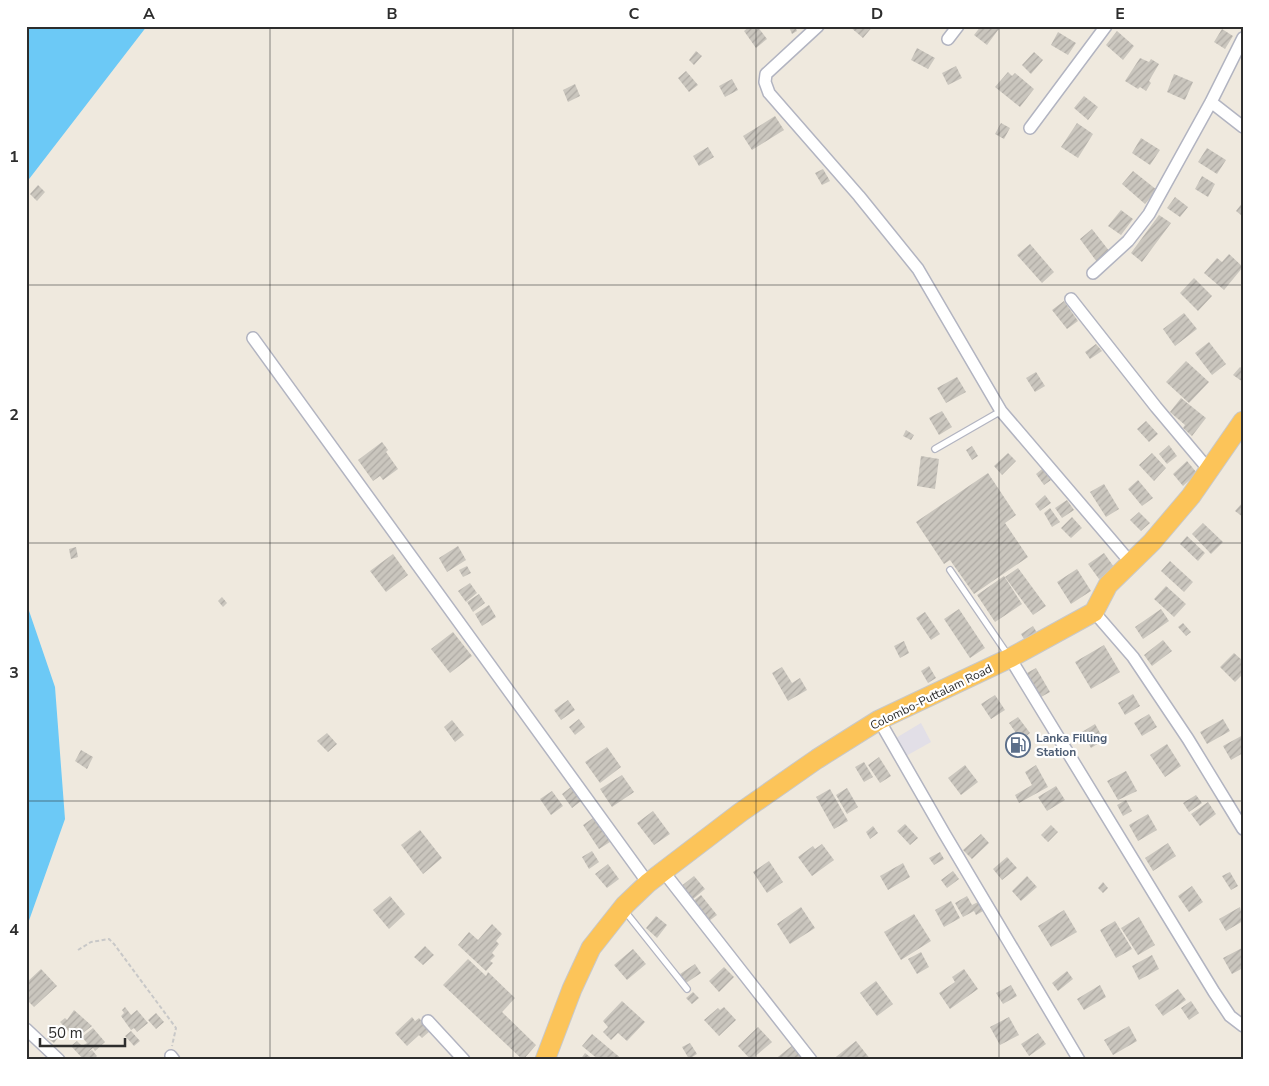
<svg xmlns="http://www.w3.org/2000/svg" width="1269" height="1086" font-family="'Nunito Sans',sans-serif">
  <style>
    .industrial { fill: #e2dfe7 }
    .water { fill: #6cc9f6 }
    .building { fill: url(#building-hatch) }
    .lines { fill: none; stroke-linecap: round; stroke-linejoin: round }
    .service-casing { stroke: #b2b4c1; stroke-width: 8 }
    .minor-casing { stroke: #b2b4c1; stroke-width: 14 }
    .trunk-casing { stroke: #c8c8c8; stroke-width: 21 }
    .path { stroke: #c8c8c8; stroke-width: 2; stroke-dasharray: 4 2.5; stroke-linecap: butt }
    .service { stroke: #fff; stroke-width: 5.5 }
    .minor { stroke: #fff; stroke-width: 11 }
    .trunk { stroke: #fcc459; stroke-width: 19 }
    .grid { fill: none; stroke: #2d2d2d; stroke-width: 1; stroke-opacity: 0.55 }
    .labels { text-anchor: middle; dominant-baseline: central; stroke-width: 4.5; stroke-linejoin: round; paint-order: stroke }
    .street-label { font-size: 12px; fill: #2d2d2d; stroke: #fff }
    .service-label { font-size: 12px; font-weight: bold; fill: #4e5e75; stroke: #fff; text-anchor: start }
    .neatline { fill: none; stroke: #2d2d2d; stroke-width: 2 }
    .grid-label { font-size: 16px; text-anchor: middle; font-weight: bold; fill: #2d2d2d }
  </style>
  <defs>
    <pattern id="building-hatch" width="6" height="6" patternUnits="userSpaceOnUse" patternTransform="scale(1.25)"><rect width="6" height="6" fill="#cac6be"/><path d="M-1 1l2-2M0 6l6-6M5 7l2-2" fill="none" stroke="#aeaaa4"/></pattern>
  </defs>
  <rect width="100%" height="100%" fill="#efe9de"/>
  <path class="industrial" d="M921 723 931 742 906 756 896 738Z"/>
  <path class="water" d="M26 26H147L26 183Z
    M26 602 55 687 65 819 26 929Z"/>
  <path class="building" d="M750 26H757L767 39 756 48 744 31Z
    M795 26 797 31 792 34 789 27Z
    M849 26H873L863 38Z
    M981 26H1001L987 45 974 35Z
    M1222 29 1233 36 1225 49 1214 42Z
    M1117 31 1134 46 1123 60 1106 45Z
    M1058 32 1076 43 1068 55 1051 45Z
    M917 48 935 58 928 69 911 60Z
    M696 51 702 56 694 65 689 60Z
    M1034 52 1043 60 1031 74 1022 65Z
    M1140 58 1149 62 1151 59 1159 64 1149 81 1151 83 1146 91 1140 87 1138 89 1125 81Z
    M956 66 962 78 948 85 942 73Z
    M686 71 698 85 689 92 678 78Z
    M1008 72 1012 76 1015 73 1034 89 1020 107 995 87Z
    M1174 74 1193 82 1185 100 1167 92Z
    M732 79 738 90 725 97 719 86Z
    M575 84 580 96 568 102 563 90Z
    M1084 96 1098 107 1088 120 1074 108Z
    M775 116 784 130 752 150 743 136Z
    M1001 123 1010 128 1004 139 995 134Z
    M1077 123 1093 134 1078 158 1061 147Z
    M1141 138 1160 150 1150 165 1132 153Z
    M708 147 714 157 699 166 693 156Z
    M1207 148 1226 160 1217 174 1198 162Z
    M823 169 830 181 822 185 815 173Z
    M1133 171 1157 190 1145 204 1122 184Z
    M1202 176 1215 184 1208 197 1195 189Z
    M38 185 45 192 37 201 30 194Z
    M1175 197 1188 207 1180 217 1167 208Z
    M1243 202V213L1241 215 1236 211Z
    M1121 210 1133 219 1121 235 1108 226Z
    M1159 215 1171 223 1142 262 1131 253Z
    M1092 229 1110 252 1097 262 1080 239Z
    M1030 244 1054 272 1042 283 1017 255Z
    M1229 254 1243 267 1224 290 1204 273 1217 258 1222 262Z
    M1194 278 1212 296 1198 311 1180 293Z
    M1064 301 1078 321 1067 329 1052 310Z
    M1184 313 1197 329 1175 346 1163 329Z
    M1209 342 1226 364 1212 375 1195 353Z
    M1096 344 1102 351 1090 359 1085 352Z
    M1186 361 1209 382 1189 403 1166 382Z
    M1240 367 1243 369V382L1233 375Z
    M1036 372 1045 386 1035 392 1026 378Z
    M957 377 966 392 946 403 937 388Z
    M1181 398 1206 418 1192 436 1183 428 1185 425 1170 412Z
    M942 411 952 427 939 435 929 418Z
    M1146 421 1158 434 1149 442 1137 429Z
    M906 430 914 435 911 440 903 436Z
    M382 442 388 450 386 452 398 469 383 480 380 476 373 481 358 460Z
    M1169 445 1177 456 1167 464 1159 454Z
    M972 446 978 456 972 460 966 450Z
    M1008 453 1016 461 1002 475 994 466Z
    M1152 453 1166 468 1154 481 1139 465Z
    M921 456 939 459 935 489 917 486Z
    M1187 461 1197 473 1183 486 1173 474Z
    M1042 469 1051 480 1044 485 1036 474Z
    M988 473 1016 515 1005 523 1028 557 974 594 950 560 944 564 916 522Z
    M1138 480 1153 498 1142 506 1128 489Z
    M1104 484 1119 509 1106 517 1090 492Z
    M1045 495 1051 503 1040 511 1035 504Z
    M1067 500 1074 510 1062 518 1055 508Z
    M1243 502V517L1235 511Z
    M1050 508 1060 522 1052 527 1044 513Z
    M1139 512 1150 523 1141 531 1130 520Z
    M1072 517 1082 528 1071 538 1061 528Z
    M1203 523 1223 542 1211 554 1192 534Z
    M1187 536 1205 553 1198 561 1180 544Z
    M458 546 466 560 447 572 439 558Z
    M76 547 78 557 71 559 69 549Z
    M1104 553 1114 567 1099 579 1088 564Z
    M393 554 408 575 386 592 370 571Z
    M1170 561 1193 582 1184 592 1161 571Z
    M467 566 471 573 463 577 459 570Z
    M1018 568 1046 606 1033 615 1005 577Z
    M1077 569 1091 591 1071 604 1057 582Z
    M1004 576 1022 604 995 622 977 595Z
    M470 583 477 593 466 602 458 591Z
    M1166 586 1186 604 1174 617 1154 599Z
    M479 594 485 603 473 612 467 602Z
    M222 597 227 603 223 607 218 601Z
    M489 605 496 617 482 626 475 614Z
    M959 609 985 648 970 658 944 619Z
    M1161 609 1169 621 1143 639 1135 627Z
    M925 612 940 634 931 640 916 618Z
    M1183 623 1191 632 1186 636 1178 627Z
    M1033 626 1039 636 1027 644 1021 634Z
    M453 632 472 656 450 673 431 649Z
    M1163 640 1172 651 1152 666 1144 655Z
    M904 641 909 653 900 658 894 646Z
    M1104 645 1120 672 1091 689 1075 662Z
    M1234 653 1243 661V674L1235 682 1220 667Z
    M929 666 936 678 928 683 921 671Z
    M782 667 792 683 800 678 807 690 788 701 772 673Z
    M1036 668 1050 692 1041 697 1027 673Z
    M1133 694 1140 706 1125 715 1118 703Z
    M995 695 1005 710 991 719 981 704Z
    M568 700 575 710 561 720 554 710Z
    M1149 714 1157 727 1142 736 1134 723Z
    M1018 717 1030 733 1021 740 1009 723Z
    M579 719 585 727 575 735 569 727Z
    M1223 719 1230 731 1207 744 1200 732Z
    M452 720 464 735 455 742 444 727Z
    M1095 724 1104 740 1091 748 1082 732Z
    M327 733 337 744 328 752 317 741Z
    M1243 735V753L1231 760 1223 746Z
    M1167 744 1181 766 1165 777 1150 755Z
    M607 747 621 767 600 783 585 762Z
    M81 750 93 757 87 769 75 761Z
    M879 757 891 776 880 783 868 765Z
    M864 762 873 777 864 782 855 767Z
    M965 765 978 782 961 795 948 778Z
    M1036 765 1048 787 1019 803 1015 795 1032 785 1025 772Z
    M1126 771 1137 791 1118 800 1107 781Z
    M622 775 634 792 612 807 600 789Z
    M1056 786 1065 800 1047 811 1038 797Z
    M571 787 581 801 572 808 562 794Z
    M847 788 858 807 847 814 836 795Z
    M830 789 848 821 834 829 816 797Z
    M552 791 563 806 551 815 540 799Z
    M1196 795 1202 803 1189 812 1183 803Z
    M1126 800 1132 811 1123 816 1117 805Z
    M1208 802 1216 814 1200 826 1191 814Z
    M653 811 670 834 654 845 637 823Z
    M1148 814 1157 830 1138 841 1129 825Z
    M593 818 610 842 599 849 583 825Z
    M905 824 918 838 910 845 897 831Z
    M1051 825 1058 832 1048 842 1041 835Z
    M873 826 878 833 870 839 866 832Z
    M420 830 442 858 423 874 401 845Z
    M981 834 989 843 972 859 963 850Z
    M1168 843 1176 856 1153 871 1145 858Z
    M822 844 834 860 812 876 798 857 813 846 815 849Z
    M592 851 599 862 589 869 582 857Z
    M940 852 944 859 934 865 929 858Z
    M1007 857 1017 868 1002 880 993 869Z
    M769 861 783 882 767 893 753 872Z
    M903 863 910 877 888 890 880 876Z
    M608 864 619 879 607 888 595 874Z
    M953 871 959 879 947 888 941 880Z
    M1230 872 1238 886 1231 890 1222 876Z
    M694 876 705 889 692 900 680 887Z
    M1027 876 1037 887 1021 901 1012 891Z
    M1103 882 1108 888 1103 893 1098 888Z
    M1192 886 1203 902 1189 912 1178 896Z
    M701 895 717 915 709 921 693 901Z
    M390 896 405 914 389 929 373 910Z
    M967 896 972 905 980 901 985 910 976 915 974 911 963 917 955 903Z
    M951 901 960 918 944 927 935 910Z
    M801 907 815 928 790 944 777 924Z
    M1240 907 1243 921 1226 931 1219 919Z
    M1064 910 1077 932 1051 947 1038 926Z
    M914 914 931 941 901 960 884 932Z
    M656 916 667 925 657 938 646 928Z
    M1139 917 1155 945 1138 955 1121 928Z
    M1115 921 1132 949 1116 958 1100 930Z
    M492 924 502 934 496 941 499 944 492 953 495 956 490 961 493 963 486 971 458 945 469 932 478 940Z
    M425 946 434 955 423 965 414 957Z
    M1242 948 1243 968 1232 974 1223 958Z
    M633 949 646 964 627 980 614 965Z
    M921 952 929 967 917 974 908 959Z
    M1152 955 1159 969 1139 980 1132 966Z
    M468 959 486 976 488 972 515 998 502 1012 536 1045 523 1060 443 985Z
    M695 964 701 973 686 983 680 974Z
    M724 967 734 977 719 992 709 981Z
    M41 969 57 986 34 1007 26 999V983Z
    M964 969 978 989 950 1009 939 993 955 982 952 977Z
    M1067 971 1073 979 1058 991 1052 983Z
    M876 981 893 1004 877 1016 860 993Z
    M1011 985 1017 996 1003 1004 996 993Z
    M1100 985 1106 997 1084 1010 1077 999Z
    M1178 989 1186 1000 1163 1016 1155 1005Z
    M693 992 699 998 692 1004 686 998Z
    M622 1001 645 1022 627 1041 618 1033 611 1040 603 1032 608 1027 603 1021Z
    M1191 1001 1199 1013 1189 1020 1181 1008Z
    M125 1007 131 1015 137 1010 148 1023 137 1032 134 1028 131 1030 121 1016 124 1013 122 1010Z
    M724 1007 736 1020 719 1036 704 1020 718 1008 720 1010Z
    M74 1010 92 1026 83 1033 77 1026 81 1033 75 1038 60 1022 65 1018 67 1020Z
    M156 1013 164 1022 156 1029 148 1020Z
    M412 1017 415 1021 419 1018 430 1031 422 1038 419 1035 407 1046 395 1033Z
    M1009 1017 1019 1035 1000 1045 990 1027Z
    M1129 1026 1137 1041 1113 1055 1104 1040Z
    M758 1027 772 1042 751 1060 738 1046Z
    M54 1028 61 1034 54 1043 47 1038Z
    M93 1028 105 1042 95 1051 93 1048 87 1053 92 1050 97 1056 93 1060H84L71 1046 77 1041 82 1046 87 1043 82 1037Z
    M131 1031 140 1041 134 1046 125 1036Z
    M1038 1033 1046 1044 1029 1056 1021 1044Z
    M592 1034 623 1060H599L582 1046Z
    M856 1041 871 1060H832Z
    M690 1043 697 1054 689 1059 682 1047Z
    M793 1045 803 1057 799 1060H774Z
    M585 1053 594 1060H580Z"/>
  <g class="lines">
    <defs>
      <path id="service" d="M935 449 1001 411
        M950 570 1008 655
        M624 910 687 989"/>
      <path id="minor" d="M818 26 766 74 765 82 769 93 859 196 918 269 1001 411 1131 563
        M948 39 958 26
        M1211 102 1243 127
        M1030 128 1106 26
        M1093 273 1128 241 1149 214 1211 102 1243 38
        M1071 299 1156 407 1209 470
        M253 338 648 883
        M1094 612 1133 657 1188 739 1243 829
        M1010 658 1214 992 1230 1016 1243 1026
        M879 720 944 833 1079 1060
        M663 871 811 1060
        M428 1021 464 1060
        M26 1029 59 1060
        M171 1056 174 1060"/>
      <path id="trunk" d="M545 1060 572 989 591 948 625 905 648 883 741 812 817 759 879 720 1010 658 1094 612 1108 585 1152 542 1191 496 1243 421"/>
    </defs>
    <use href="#service" class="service-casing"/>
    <use href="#minor" class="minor-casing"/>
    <use href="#trunk" class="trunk-casing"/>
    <path class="path" d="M78 950 91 942 109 939 114 944 176 1028 172 1046"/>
    <use href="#service" class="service"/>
    <use href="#minor" class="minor"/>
    <use href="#trunk" class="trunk"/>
  </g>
  <path class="grid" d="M270 26V1060M513 26V1060M756 26V1060M999 26V1060M26 285H1243M26 543H1243M26 801H1243"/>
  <defs>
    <symbol id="fuel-ring" viewBox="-11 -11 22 22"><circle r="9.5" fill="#fff" stroke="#5c6f8a" stroke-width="1.5"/><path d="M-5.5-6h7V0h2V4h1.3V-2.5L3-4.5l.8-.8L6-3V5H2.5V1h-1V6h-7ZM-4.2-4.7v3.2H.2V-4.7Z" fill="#5c6f8a"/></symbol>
  </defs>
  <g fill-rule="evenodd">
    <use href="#fuel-ring" x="1004" y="731" width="28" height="28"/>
  </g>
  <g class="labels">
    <g class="street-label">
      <text transform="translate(931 697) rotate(-26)">Colombo-Puttalam Road</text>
    </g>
    <g class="service-label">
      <text x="1036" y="738">Lanka Filling<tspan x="1036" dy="14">Station</tspan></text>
    </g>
  </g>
  <rect width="1269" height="1086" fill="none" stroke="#ffffff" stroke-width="55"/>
  <path d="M40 1038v8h85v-8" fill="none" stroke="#2d2d2d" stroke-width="2.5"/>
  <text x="48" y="1038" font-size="15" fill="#2d2d2d" stroke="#ffffff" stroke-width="4" paint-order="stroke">50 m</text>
  <rect x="28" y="28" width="1214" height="1030" class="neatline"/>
  <g class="grid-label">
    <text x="149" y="19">A</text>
    <text x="392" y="19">B</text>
    <text x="634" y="19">C</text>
    <text x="877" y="19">D</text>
    <text x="1120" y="19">E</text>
    <text x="14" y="162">1</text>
    <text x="14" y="420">2</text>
    <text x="14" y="678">3</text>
    <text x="14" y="935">4</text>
  </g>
</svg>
